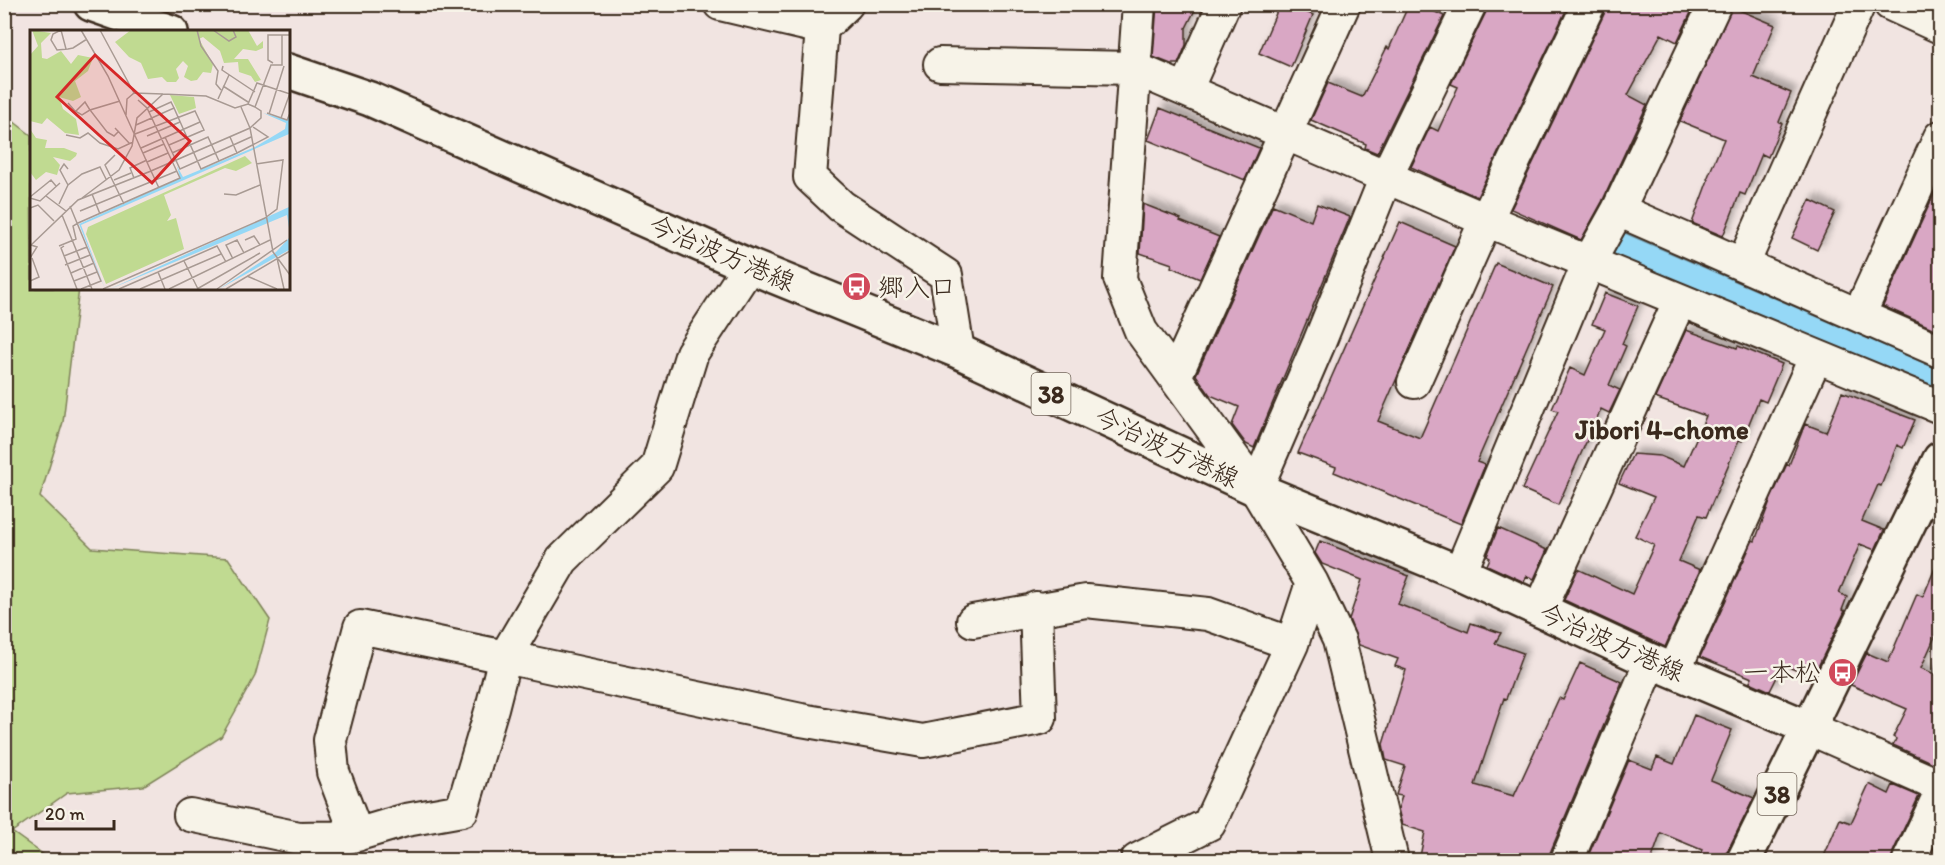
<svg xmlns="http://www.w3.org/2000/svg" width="1945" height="865" font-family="Itim,'Klee One',sans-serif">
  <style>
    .green { fill: #c0da91; stroke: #7e8258; stroke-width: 1.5 }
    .water { fill: #95d8f6; stroke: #7192a0; stroke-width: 1.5 }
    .building { fill: #d9a7c4; stroke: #3b2a1e; stroke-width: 1.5; filter: url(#shadow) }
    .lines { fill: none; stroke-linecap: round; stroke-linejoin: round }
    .minor-casing { stroke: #3b2a1e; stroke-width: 36 }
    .tertiary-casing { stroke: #3b2a1e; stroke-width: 38 }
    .primary-casing { stroke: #3b2a1e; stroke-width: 38 }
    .minor { stroke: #f7f3e8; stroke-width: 32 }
    .tertiary { stroke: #f7f3e8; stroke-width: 33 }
    .primary { stroke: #f7f3e8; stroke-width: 33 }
    .labels { text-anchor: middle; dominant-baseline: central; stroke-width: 5; stroke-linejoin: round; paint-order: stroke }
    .shield { fill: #f7f3e8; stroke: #73665b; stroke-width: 1.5 }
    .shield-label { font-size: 24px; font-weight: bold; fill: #3b2a1e }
    .street-label { font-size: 26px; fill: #3b2a1e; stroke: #f7f3e8 }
    .poi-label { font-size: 26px; fill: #3b2a1e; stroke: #f7f3e8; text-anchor: start }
    .neighbourhood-label { font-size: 27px; font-weight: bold; fill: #3b2a1e; stroke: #f7f3e8 }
    .inset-road { fill: none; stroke: #a89a93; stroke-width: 1.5 }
    .view { fill: #d62828; fill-opacity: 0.15; stroke: #d62828; stroke-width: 3 }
    .inset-edge { fill: none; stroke: #3b2a1e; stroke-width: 3 }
  </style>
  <defs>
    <filter id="shadow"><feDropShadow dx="5.5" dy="-5.5" stdDeviation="3" flood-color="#0004"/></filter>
  </defs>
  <rect width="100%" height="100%" fill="#f1e4e1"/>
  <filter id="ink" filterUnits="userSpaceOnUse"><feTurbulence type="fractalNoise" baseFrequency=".0167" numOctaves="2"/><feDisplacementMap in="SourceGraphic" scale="12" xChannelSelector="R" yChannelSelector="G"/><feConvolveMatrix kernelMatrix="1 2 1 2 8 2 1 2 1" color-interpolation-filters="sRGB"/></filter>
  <g filter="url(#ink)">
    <path class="green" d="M4 114 31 135 32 288H79L63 422 40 497 92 548 228 558 270 620 255 676 221 737 143 786 67 793 12 832 51 860H5Z"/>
    <path class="water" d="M1625 233 1940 370V397L1612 256Z"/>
    <path class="building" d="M1157 4H1198L1186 28V45L1178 64H1171L1153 57Z
      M1280 4H1286L1313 15 1291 67 1259 53Z
      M1409 4H1418L1444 16 1377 153 1365 148 1366 144 1311 120 1328 83 1362 97 1387 47 1389 49Z
      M1488 4H1569L1477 197 1411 167 1430 127 1438 131 1458 87 1451 84 1486 12Z
      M1607 4H1695L1677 42 1661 34 1628 95 1647 105 1602 202 1581 240 1511 209 1605 12Z
      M1732 7 1775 25 1753 77 1791 93 1779 122 1782 123 1768 157 1762 154 1745 195 1740 193 1723 236 1692 223 1708 180 1707 179 1724 139 1680 121Z
      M1160 108 1259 148 1245 180 1148 140Z
      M1941 179V332L1883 306Z
      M1810 200 1835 212 1817 250 1792 238Z
      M1143 204 1181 219 1180 221 1219 237 1200 279 1171 267 1172 264 1140 253Z
      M1317 204 1350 217 1254 448 1246 444 1232 425 1239 407 1210 395 1196 375 1273 205 1311 221Z
      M1400 222 1455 246 1378 421 1420 438 1496 263 1553 287 1477 462 1485 465 1461 524 1334 472 1336 467 1298 453Z
      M1605 293 1638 306 1622 344 1626 346 1609 385 1620 390 1609 413 1601 409 1558 505 1522 489 1558 411 1552 409 1570 368 1585 375 1605 329 1592 324Z
      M1686 330 1737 348 1738 346 1782 364 1766 402 1759 399 1742 441 1739 440 1706 517 1699 515 1679 561 1700 570 1665 647 1564 600 1578 569 1632 594 1654 545 1635 536 1654 497 1619 483 1633 454 1660 456 1684 466 1706 416 1655 398Z
      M1842 392 1915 420 1903 448 1897 445 1881 486 1878 485 1862 521 1884 530 1875 550 1860 544 1839 593 1847 597 1842 610 1845 611 1813 677 1783 665 1770 691 1750 682 1752 678 1700 657 1753 540 1755 541 1770 501 1787 464 1789 465 1805 424 1826 432Z
      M1498 528 1547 550 1534 579 1527 576 1524 582 1487 565 1490 558 1487 556Z
      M1320 541 1409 576 1398 604 1468 632 1471 623 1501 633 1495 643 1523 653 1506 699 1504 698 1475 785 1514 796 1559 698 1563 700 1580 663 1622 682 1550 853 1549 861H1419L1425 832 1402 825 1398 809 1402 796 1396 795 1405 766 1386 760 1383 744 1406 670 1395 666 1398 659 1359 645 1349 619 1362 580 1322 564 1315 553Z
      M1940 556 1941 623 1921 668 1941 677V762L1939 766 1893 745 1896 739 1893 737 1907 709 1851 685 1867 653 1888 662 1917 594 1923 597Z
      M1694 715 1732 730 1711 780 1754 798 1727 852 1725 861H1697L1702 850 1661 833 1651 861H1586L1629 760 1652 769 1657 757 1674 764Z
      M1869 784 1889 794 1893 785 1919 796 1893 852 1891 861H1822L1840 819 1851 823Z"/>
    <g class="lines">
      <defs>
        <path id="minor" d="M720 4 822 28
          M847 4 822 28 810 177 841 206 946 275 958 351
          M1139 4 1120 279 1141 331 1256 489 1312 583 1339 640 1392 860
          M1890 4 1940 27
          M940 64 1134 68 1486 220 1940 407
          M1186 90 1224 4
          M1618 210 1940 351
          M1743 264 1859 4
          M749 266 692 353 657 467 562 560 505 657 801 720 923 741 1040 718 1036 608
          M1859 315 1940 137
          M1175 377 1344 4
          M1414 382 1486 220 1589 4
          M1256 489 1319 343 1386 177 1470 4
          M1460 573 1589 262 1618 210 1715 4
          M1540 610 1680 300
          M973 621 1086 601 1208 614 1292 644
          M1674 671 1816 356
          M1809 728 1940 786
          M190 815 299 838 349 837 406 820 462 810 492 708 505 657 360 627 330 740 333 772 357 835
          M1137 860 1209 824 1292 644 1312 583
          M1567 860 1651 661
          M1909 860 1940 794"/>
        <path id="tertiary" d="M1809 728 1940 459"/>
        <path id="primary" d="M91 4 171 32
          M288 71 370 99 749 266 958 351 1256 489 1460 573 1651 661 1809 728 1744 860"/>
      </defs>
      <use href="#minor" class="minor-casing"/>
      <use href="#tertiary" class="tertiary-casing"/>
      <use href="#primary" class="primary-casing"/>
      <use href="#minor" class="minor"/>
      <use href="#tertiary" class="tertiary"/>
      <use href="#primary" class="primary"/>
    </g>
  </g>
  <defs>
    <symbol id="bus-disc" viewBox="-11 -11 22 22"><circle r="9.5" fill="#d1495b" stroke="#f7f3e8"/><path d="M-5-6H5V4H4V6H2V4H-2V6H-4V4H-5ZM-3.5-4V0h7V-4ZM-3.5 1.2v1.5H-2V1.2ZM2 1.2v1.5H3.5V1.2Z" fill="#fff"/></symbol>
  </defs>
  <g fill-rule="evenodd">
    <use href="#bus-disc" x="840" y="270" width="33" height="33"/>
    <use href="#bus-disc" x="1826" y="656" width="33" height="33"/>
  </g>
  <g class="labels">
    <g class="shield">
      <rect x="1031.5" y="373" width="39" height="42" rx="4.5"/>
      <rect x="1757.5" y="773" width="39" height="42" rx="4.5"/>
    </g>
    <g class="shield-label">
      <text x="1051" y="394">38</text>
      <text x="1777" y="794">38</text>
    </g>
    <g class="street-label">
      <text transform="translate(722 253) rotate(23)">今治波方港線</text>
      <text transform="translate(1167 447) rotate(25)">今治波方港線</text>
      <text transform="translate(1612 642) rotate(24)">今治波方港線</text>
    </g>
    <g class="poi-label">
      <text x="878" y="287">郷入口</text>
      <text x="1821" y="672" text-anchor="end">一本松</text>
    </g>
    <g class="neighbourhood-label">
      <text x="1662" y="429">Jibori 4-chome</text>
    </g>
  </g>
  <g transform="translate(30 30)">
    <rect width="260" height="260" fill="#f1e4e1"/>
    <path d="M2 0 21 3 11 13 12 28 17 29 31 21 41 34 48 25 63 28 58 41 45 51 51 67 43 71 29 67 33 79 46 89 49 105 35 103 17 88 12 94 0 91V25L8 16ZM101 0H218L227 16 233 11V18L226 21 213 19 204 29H218L231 50 225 52 221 46 209 42 208 32 194 33 190 21 173 7 169 9 183 34 181 43 173 42 167 50 161 51 154 47 158 36 153 31 146 39 149 48 146 52H137L132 47 118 49 111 33 99 27 85 12ZM140 65 164 67 166 78 149 84ZM0 99 6 108 17 110 15 118H34L47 123 46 126 40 131 23 127 30 135 27 145 16 142 6 150 0 142ZM215 126 222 133 206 141 195 138 134 165 141 185 137 191 146 188 154 219 76 254 56 204 58 197Z" fill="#c0da91"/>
    <path d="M233 83 257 90 259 84V104L51 195 75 259 49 194 150 148 147 136 153 147 225 117 255 99 256 93ZM259 177V198L257 185 80 259ZM259 208V220L189 259 246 222Z" fill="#95d8f6"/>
    <path class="inset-road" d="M70 0 104 63M167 0 171 16 188 41 186 54 191 60M183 0 199 11 206 7 203 0M260 5H252V35H241L225 77 231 81V88L220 98 243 222 260 245M36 19 31 0 23 4 21 10 27 20 38 19 43 18 57 9M243 33 238 30V5H252M193 36 192 40 225 62M193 56 218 72M188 69 199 45M38 73 45 81 52 85 60 80 55 72 45 82M218 74 227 53 260 64M119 82 141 72 144 78M237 83 257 90 260 83M239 84 254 36M96 85 97 69 104 63 133 64M251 88 260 63M106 95 144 78 171 139 207 123 200 107M85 98 100 114M89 101 84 106 77 102 60 80 90 71M105 104 165 81 174 100 139 115M36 105 50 108 58 103 70 113 88 119 103 112M117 106 150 92M135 107 150 139 221 107M111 118 170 92M113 123 134 114M142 123 178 107 189 131M207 123 238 107 223 97M85 125 75 135 94 174M117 132 138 123M226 134 253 130 247 179 235 188M38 139 34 134 30 140 38 155M104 148 100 138 117 130M84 150 101 143M129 158 121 141 220 98 211 77M62 164 70 184M194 164 206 165 230 155M16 166 36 181M0 167 21 150 26 156M0 168 10 171 30 153M52 168 89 140 102 116 107 88 133 64 176 66 205 78 218 74 225 77M29 174 38 155 52 144 70 137 76 149M40 176 71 251 51 259M0 178 8 175 24 191M50 181 147 141M32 185 62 259M215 210 224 206 230 215M0 216 48 170 121 141 78 46 51 0M29 216 46 209 43 196 48 193 150 148 117 78 108 70M34 216 31 218 47 259M34 226 57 217M0 228 7 217 1 215M247 228 254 259M203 229 196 215 207 210 214 223M154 231 168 259M35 235 60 225M128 242 187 216 196 232M41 243 64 233M217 246 247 259M0 251 9 247 2 228M44 251 67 242M73 259 235 188M89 259 128 242 135 259M110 259 191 224M139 259 240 210M167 259 230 223M187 259 257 210M196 259 260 221"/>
    <path class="view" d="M65 25 160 111 122 153 27 67Z"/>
    <rect width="260" height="260" class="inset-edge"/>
  </g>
  <rect width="1945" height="865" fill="none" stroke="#f7f3e8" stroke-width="24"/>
  <rect x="12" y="12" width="1921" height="841" fill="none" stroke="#3b2a1e" stroke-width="2" filter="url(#ink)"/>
  <path d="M36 820v9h78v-9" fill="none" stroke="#3b2a1e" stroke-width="3"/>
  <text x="45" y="820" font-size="18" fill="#3b2a1e" stroke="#f7f3e8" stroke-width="4.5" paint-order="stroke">20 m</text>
</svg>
